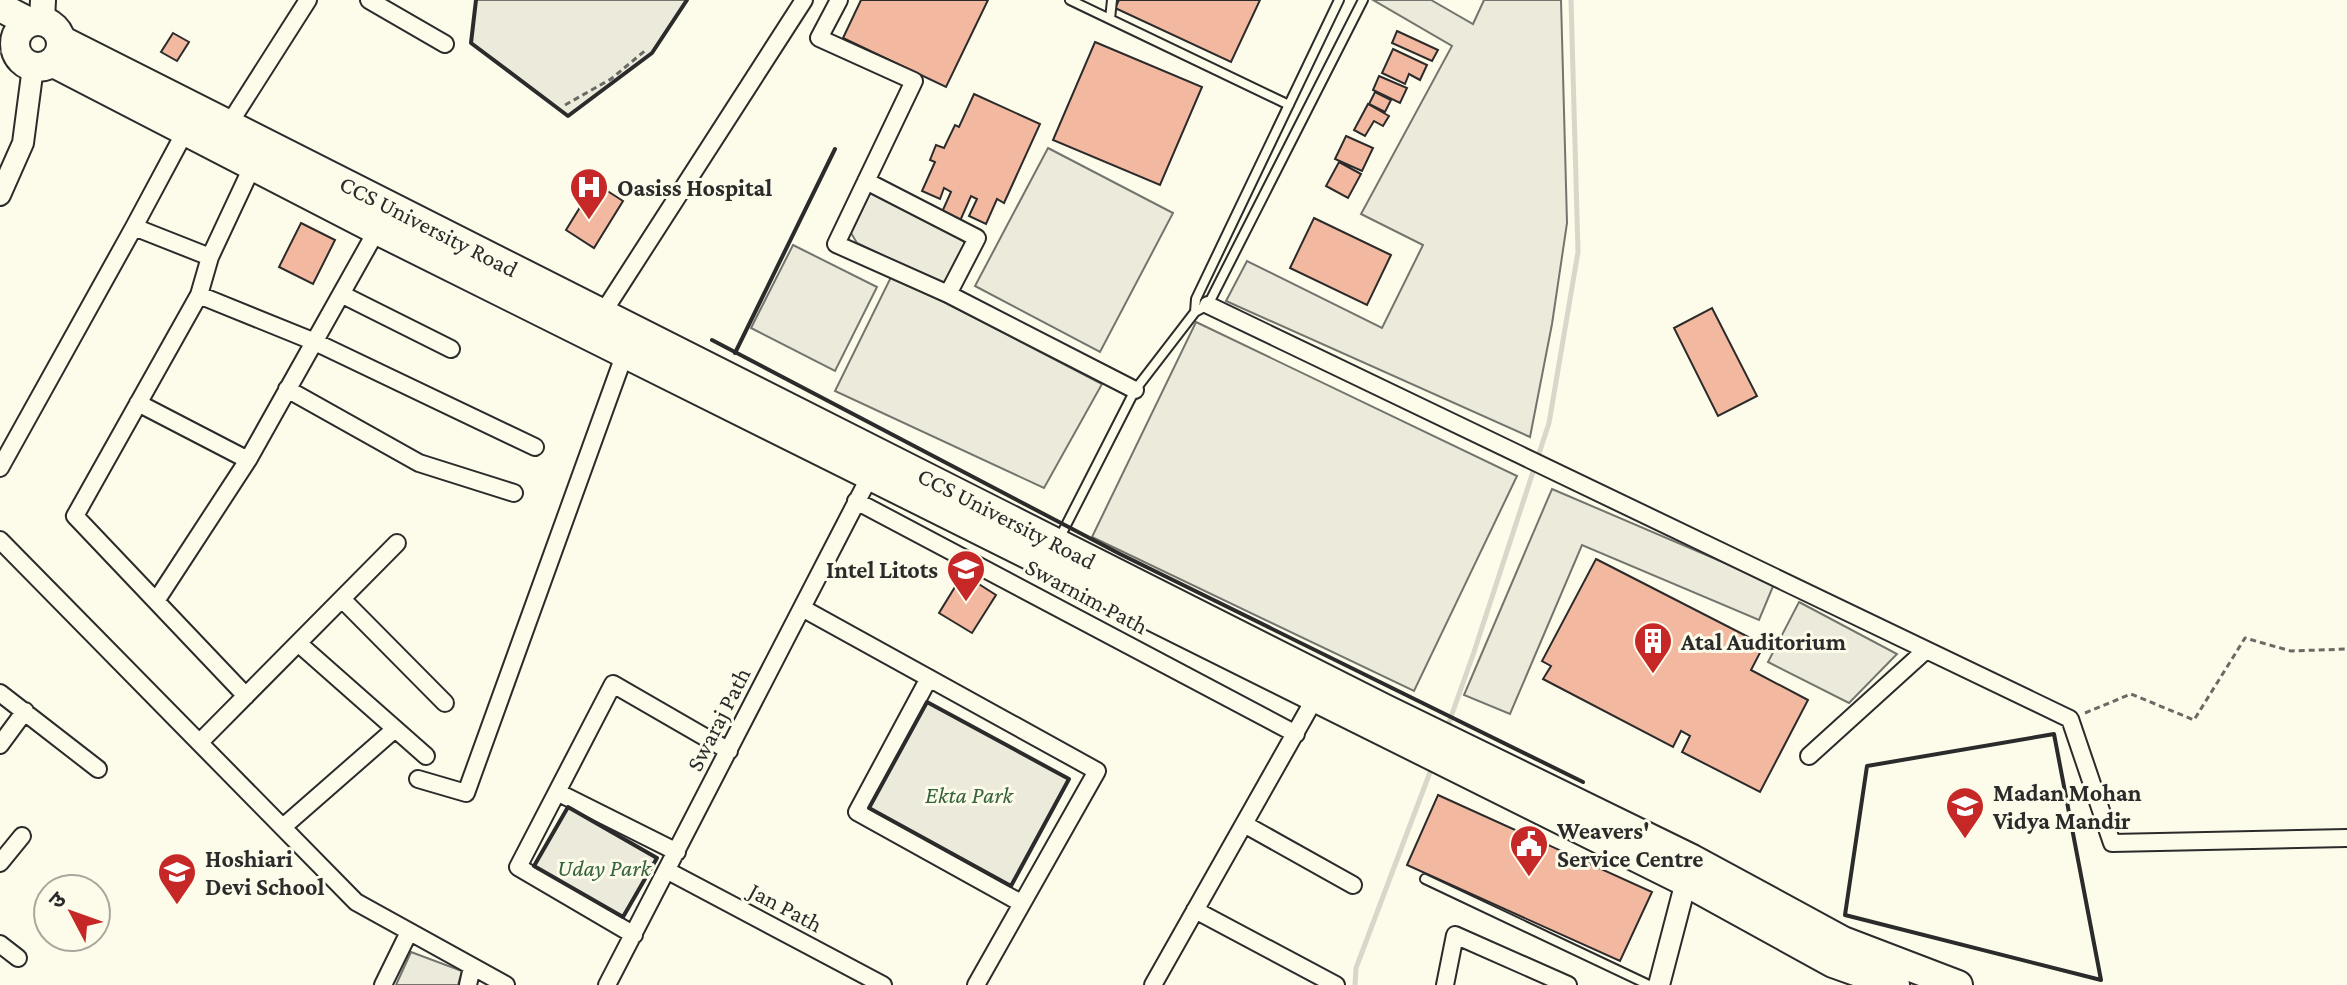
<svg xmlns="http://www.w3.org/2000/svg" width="2347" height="985" font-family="'Crimson Pro','Noto Sans Devanagari',serif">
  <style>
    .green { fill: #ecebdb; stroke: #74746e; stroke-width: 2 }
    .parking { fill: #eceadb; stroke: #74746e; stroke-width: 2 }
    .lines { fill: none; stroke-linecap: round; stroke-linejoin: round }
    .stream { stroke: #d8d7c9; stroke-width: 5 }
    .building { fill: #f2b8a0; stroke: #2b2b2b; stroke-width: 2 }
    .service-casing { stroke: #2b2b2b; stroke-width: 12 }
    .minor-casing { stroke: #2b2b2b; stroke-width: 20 }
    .tertiary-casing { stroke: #2b2b2b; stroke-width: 24 }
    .secondary-casing { stroke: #2b2b2b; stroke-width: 28 }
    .trunk-casing { stroke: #2b2b2b; stroke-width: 32 }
    .path { stroke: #6a6964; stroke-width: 3; stroke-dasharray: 6 4; stroke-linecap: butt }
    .service { stroke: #fdfbea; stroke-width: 8 }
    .minor { stroke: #fdfbea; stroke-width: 16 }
    .tertiary { stroke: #fdfbea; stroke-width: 20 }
    .secondary { stroke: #fdfbea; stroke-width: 24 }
    .trunk { stroke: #fdfbea; stroke-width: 28 }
    .wall { stroke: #2b2b2b; stroke-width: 4 }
    .labels { text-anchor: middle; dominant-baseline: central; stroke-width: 6; stroke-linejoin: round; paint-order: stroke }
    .poi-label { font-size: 24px; font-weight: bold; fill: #2b2b2b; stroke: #fdfbea; text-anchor: start }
    .street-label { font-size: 24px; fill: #2b2b2b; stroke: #fdfbea }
    .park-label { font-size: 24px; font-style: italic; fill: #34623c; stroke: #fdfbea }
  </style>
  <rect width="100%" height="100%" fill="#fdfbea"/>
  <path class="green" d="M476 0H687L652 53 568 116 471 43Z
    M1373 0H1431L1473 24 1484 0H1561L1567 223 1552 324 1530 437 1226 301 1247 261 1382 328 1423 245 1361 214 1452 46Z
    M1048 148 1173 213 1100 352 975 286Z
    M874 192 963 240 965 245 947 286 857 243 851 233 869 195Z
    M892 275 1102 384 1044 488 835 391Z
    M1196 322 1517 476 1414 691 1092 537Z
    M1552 489 1774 584 1759 620 1582 545 1510 714 1464 695Z
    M1799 602 1897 654 1849 703 1768 662Z
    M927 702 1069 779 1011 886 869 808Z
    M568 807 657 858 623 917 534 866Z
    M411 952 462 971 458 985H396Z"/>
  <path class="parking" d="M793 245 877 287 835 371 751 328Z"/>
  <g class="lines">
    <path class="stream" d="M1447 728 1474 652 1549 423 1578 252 1571 0
      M1355 985 1356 968 1432 767"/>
  </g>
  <path class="building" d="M861 0H988L946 87 843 38Z
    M1119 0H1260L1231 62 1115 8Z
    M1397 31 1438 50 1432 61 1392 43Z
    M173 33 189 42 177 61 161 52Z
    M1095 42 1202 87 1160 185 1053 140Z
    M1393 49 1427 65 1420 80 1409 74 1405 84 1382 73Z
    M1379 76 1407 88 1400 103 1373 90Z
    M1375 92 1391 100 1385 112 1369 104Z
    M974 94 1040 124 1004 203 997 199 986 224 969 216 977 199 971 196 960 221 942 212 951 192 944 188 940 199 922 191 935 162 930 160 936 145 944 148 955 125 959 127Z
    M1368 104 1389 116 1383 126 1374 121 1365 136 1354 130Z
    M1346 136 1373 148 1362 171 1335 159Z
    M1339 162 1361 174 1348 198 1326 186Z
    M595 183 623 201 594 248 566 230Z
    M1314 218 1391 255 1367 305 1290 268Z
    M301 223 335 240 313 284 279 267Z
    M1712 308 1757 396 1718 416 1674 328Z
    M1596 559 1764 645 1751 670 1808 700 1760 792 1682 752 1690 736 1681 731 1673 747 1543 679 1551 666 1542 661Z
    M963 574 996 595 972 633 939 613Z
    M1438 795 1652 892 1620 961 1407 865Z"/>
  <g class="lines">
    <defs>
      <path id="service" d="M1070 0 1289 105
        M1110 19 1112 0
        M1195 312 1196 299 1339 0
        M1059 539 1135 390 1195 312 1208 305 1363 0
        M1425 879 1649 985"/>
      <path id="minor" d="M369 0 445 44
        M839 0 819 38 914 81 836 244 948 294 1135 390
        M229 124 308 0
        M866 181 977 238 948 294
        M134 227 210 257
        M341 294 451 349
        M199 295 210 257 253 165
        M1208 305 2070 719 2112 843 2347 838
        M602 314 804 0
        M287 389 419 463 514 493
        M138 403 248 460 156 601
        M248 460 377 230
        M0 468 134 227 186 130
        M856 501 1296 734
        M0 540 356 902 506 985
        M342 599 445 703
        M802 608 1097 771 976 985
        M298 643 426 756
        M929 678 857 812 1021 903
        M0 693 98 769
        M246 696 75 516 199 295 315 342 535 447
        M200 742 397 543
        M0 745 25 711
        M1809 756 1926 650
        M418 779 466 793 625 353
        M559 793 677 852
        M1244 824 1353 885
        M283 827 395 729
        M0 863 22 836
        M668 871 883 985
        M1195 910 1336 985
        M634 935 518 867 613 684 729 751
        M0 944 18 958
        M383 985 409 932
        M468 985 472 967
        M607 985 871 474
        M1153 985 1319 691
        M1445 985 1455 935 1568 985"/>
      <path id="tertiary" d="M0 195 23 143 33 67
        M1659 985 1689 870"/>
      <path id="secondary" d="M42 21 43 0"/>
      <path id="trunk" d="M0 7 29 22
        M15 44a23 23 0 1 1 46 0a23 23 0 1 1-46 0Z
        M61 40 1385 709 1692 859 1843 941 1958 985
        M52 62 377 230 1686 882 1833 963 1895 985"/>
    </defs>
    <use href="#service" class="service-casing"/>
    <use href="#minor" class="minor-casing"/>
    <use href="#tertiary" class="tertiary-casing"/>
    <use href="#secondary" class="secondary-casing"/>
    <use href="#trunk" class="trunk-casing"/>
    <path class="path" d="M0 51 5 54
      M565 105 611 79 647 49
      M2085 713 2131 694 2194 720 2245 638 2291 651 2347 649"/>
    <use href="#service" class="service"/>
    <use href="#minor" class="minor"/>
    <use href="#tertiary" class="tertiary"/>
    <use href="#secondary" class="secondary"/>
    <use href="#trunk" class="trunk"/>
    <path class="wall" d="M476 0 471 43 568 116 652 53 687 0
      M712 340 1120 554 1583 782
      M735 353 835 149
      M927 702 1069 779 1011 886 869 808Z
      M2054 734 2101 980 1845 915 1867 766Z
      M568 807 657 858 623 917 534 866Z"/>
  </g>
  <defs>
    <symbol id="hospital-pin" viewBox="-11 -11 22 30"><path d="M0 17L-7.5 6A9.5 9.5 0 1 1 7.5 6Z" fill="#c62828" stroke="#fdfbea"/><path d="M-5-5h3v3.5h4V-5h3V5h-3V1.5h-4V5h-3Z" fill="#fff"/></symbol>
    <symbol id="school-pin" viewBox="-11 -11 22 30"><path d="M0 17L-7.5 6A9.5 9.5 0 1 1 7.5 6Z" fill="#c62828" stroke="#fdfbea"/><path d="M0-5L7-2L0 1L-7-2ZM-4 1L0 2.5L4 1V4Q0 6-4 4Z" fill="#fff"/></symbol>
    <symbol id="building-pin" viewBox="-11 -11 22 30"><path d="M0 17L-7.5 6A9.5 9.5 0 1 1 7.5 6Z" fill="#c62828" stroke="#fdfbea"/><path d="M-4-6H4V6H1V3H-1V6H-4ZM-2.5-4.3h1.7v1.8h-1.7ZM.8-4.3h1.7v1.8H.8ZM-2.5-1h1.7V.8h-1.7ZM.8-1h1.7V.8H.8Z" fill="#fff"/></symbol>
    <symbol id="civic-pin" viewBox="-11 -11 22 30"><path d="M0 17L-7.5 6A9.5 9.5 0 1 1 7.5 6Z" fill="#c62828" stroke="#fdfbea"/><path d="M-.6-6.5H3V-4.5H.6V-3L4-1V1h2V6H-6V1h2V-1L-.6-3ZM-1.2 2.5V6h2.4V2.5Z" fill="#fff"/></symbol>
  </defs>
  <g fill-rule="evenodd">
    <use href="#hospital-pin" x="567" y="165" width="44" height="60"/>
    <use href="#school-pin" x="944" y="547" width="44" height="60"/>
    <use href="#building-pin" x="1631" y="619" width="44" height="60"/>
    <use href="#school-pin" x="1943" y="784" width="44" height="60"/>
    <use href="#civic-pin" x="1507" y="822" width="44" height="60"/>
    <use href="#school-pin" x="155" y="850" width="44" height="60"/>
  </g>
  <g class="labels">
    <g class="poi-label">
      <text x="617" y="187">Oasiss Hospital</text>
      <text x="938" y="569" text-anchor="end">Intel Litots</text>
      <text x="1681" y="641">Atal Auditorium</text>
      <text x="1993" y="792">Madan Mohan<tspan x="1993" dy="28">Vidya Mandir</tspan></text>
      <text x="1557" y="830">Weavers'<tspan x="1557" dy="28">Service Centre</tspan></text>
      <text x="205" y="858">Hoshiari<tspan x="205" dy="28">Devi School</tspan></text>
    </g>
    <g class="street-label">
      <text transform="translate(429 226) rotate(27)">CCS University Road</text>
      <text transform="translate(1007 518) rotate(27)">CCS University Road</text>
      <text transform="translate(1087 596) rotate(28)">Swarnim Path</text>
      <text transform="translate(718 719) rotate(-63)">Swaraj Path</text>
      <text transform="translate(786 907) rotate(28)">Jan Path</text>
    </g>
    <g class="park-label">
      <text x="969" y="794">Ekta Park</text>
      <text x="604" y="867">Uday Park</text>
    </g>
  </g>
  <g transform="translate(72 913) rotate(311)"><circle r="38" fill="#fdfbea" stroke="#a9a89e" stroke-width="2"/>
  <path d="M0-6L14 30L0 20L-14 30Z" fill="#c62828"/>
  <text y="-12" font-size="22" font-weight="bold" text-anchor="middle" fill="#2b2b2b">उ</text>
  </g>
</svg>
